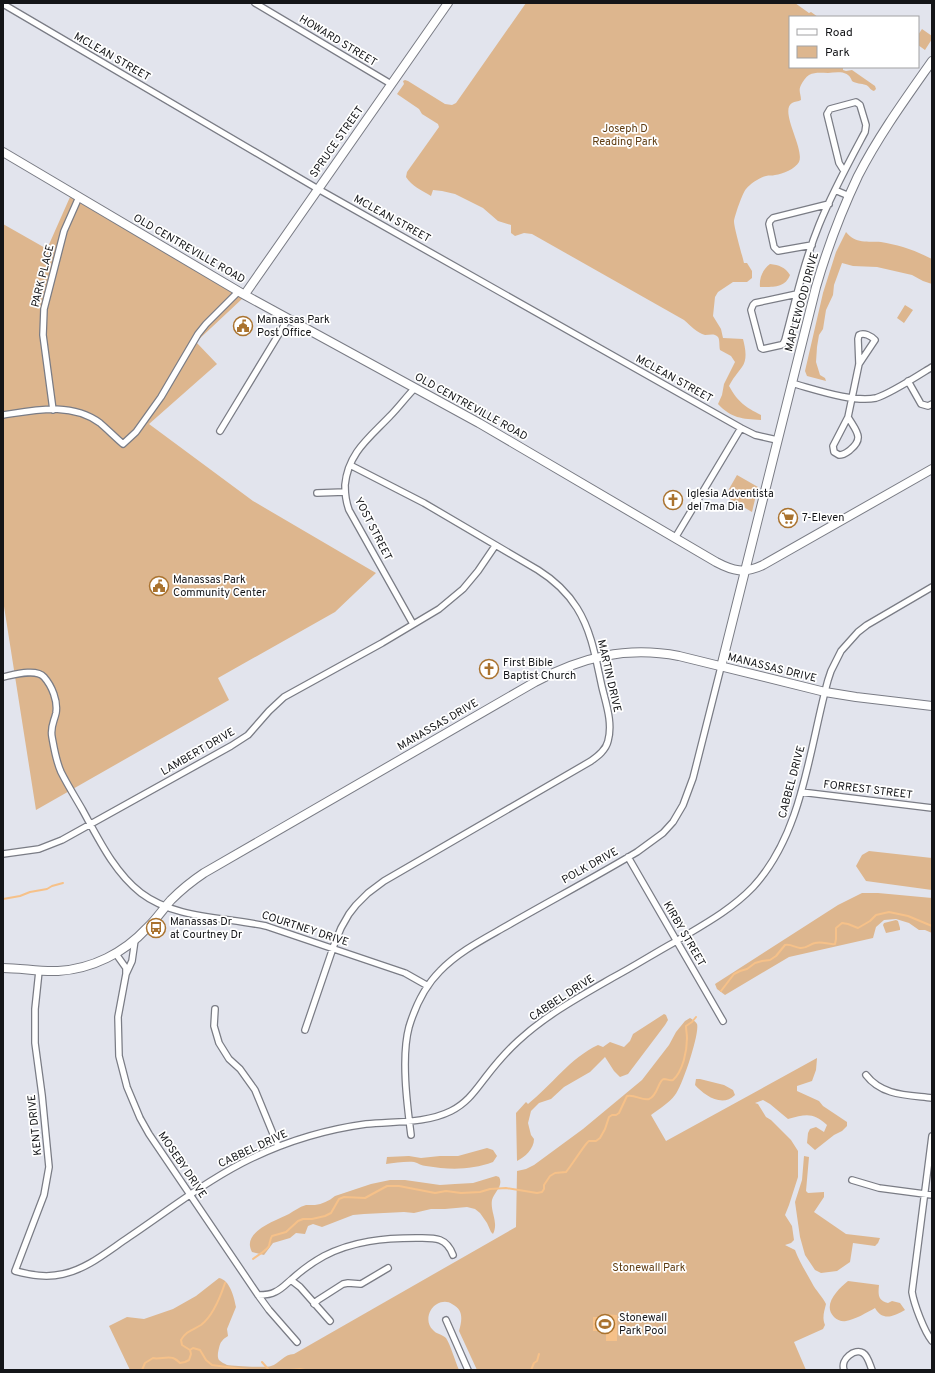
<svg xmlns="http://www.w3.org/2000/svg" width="935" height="1373" font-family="Overpass,sans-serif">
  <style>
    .green { fill: #ddb68e }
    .water { fill: #f6c189 }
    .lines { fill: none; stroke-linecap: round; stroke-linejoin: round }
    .stream { stroke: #f6c189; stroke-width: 2 }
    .street-casing { stroke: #7a7c85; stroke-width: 8 }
    .secondary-casing { stroke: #7a7c85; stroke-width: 10 }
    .street { stroke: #fff; stroke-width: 5.5 }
    .secondary { stroke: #fff; stroke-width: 8 }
    .labels { text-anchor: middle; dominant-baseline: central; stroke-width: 3.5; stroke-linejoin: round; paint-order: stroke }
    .street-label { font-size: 11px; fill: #141518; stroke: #fff }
    .park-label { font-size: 11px; fill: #5f3c11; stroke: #fff }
    .poi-label { font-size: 11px; fill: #141518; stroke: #fff; text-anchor: start }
  </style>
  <rect width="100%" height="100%" fill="#e2e4ed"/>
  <path class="green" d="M526 3H795L809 13 811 12 818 17H790V67H843V70L846 71 852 70 875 86 876 89 874 91C870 90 869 86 866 85 861 83 856 84 852 81 849 70 837 72 828 73 821 73 815 72 809 75 806 77 803 81 801 85 798 91 801 94 801 100 798 102 795 101 792 103 779 111 805 149 799 162 795 169 783 174 775 175 772 176 769 175 766 176 760 177 750 184 746 189 742 194 735 215 734 221 734 228 742 254 744 263H747L752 271V278L747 282H733L718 292 715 297 713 316 721 329 723 338 743 339C745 347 748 359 742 367 737 374 733 378 729 386 738 402 745 407 761 415V420C742 419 731 418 718 404L722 395 724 384 735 362 731 356 720 350C719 346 720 340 718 337 714 333 710 335 705 335 697 333 690 325 684 320L532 234 524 233 515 236 511 233V225L498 221 483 208 455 194 442 191 433 190 431 196C421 190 412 186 406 177L407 172 439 127 438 124 422 114 419 109 397 94 404 84 403 81 405 80 408 81 445 104 452 105 456 103Z
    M922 29 932 36V39L925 50 918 45V35Z
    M70 197 243 298 196 342 217 364 149 424 253 501 376 573 335 612 218 678 229 700 36 810 3 600V224L47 249Z
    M846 232C855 244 868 241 881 242 888 243 896 245 903 247 913 250 922 254 932 259V284L923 281 912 275 877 267 853 266 842 263 834 285 833 295 826 310 823 329 819 335 817 347 816 362 820 375 825 378 826 381 807 376 805 371 823 293 836 252Z
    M770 264C779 265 785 267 790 275 785 288 773 287 760 287 759 278 763 269 770 264Z
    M905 305 913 310 904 323 897 318Z
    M737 475 758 487 752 512 725 496Z
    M869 851 932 858V890L866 881 856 866 862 855Z
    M862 893H878L932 898V933L925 930H919L909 923 896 919 884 920 876 927 873 938 789 957 725 995 717 989 715 984 838 905Z
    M896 920 898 921 900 928V930L886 933 883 925 884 923Z
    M664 1014 666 1015 668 1020 665 1025 628 1074 620 1077 614 1071 605 1057 590 1072 564 1087 551 1099 539 1103 531 1111 528 1123 531 1135 534 1139C534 1149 525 1157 517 1161L516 1113 526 1102 528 1104C552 1085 570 1058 598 1045L603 1047 610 1042 624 1047 630 1041 633 1034Z
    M690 1018C693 1020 695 1021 697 1024 700 1033 682 1087 675 1095 669 1103 659 1109 651 1115L666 1141 817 1058 816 1070 812 1081 797 1086V1091L819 1101 823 1106 847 1122V1126L842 1131 834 1135 815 1150 807 1143 808 1133 810 1129 816 1127 824 1132 827 1125C813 1112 806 1114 788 1119L770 1104 763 1100 755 1103 758 1104 766 1117 771 1120 791 1140 798 1151V1177L789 1205 785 1215 792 1226 794 1240 791 1243 785 1245 795 1250C799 1261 806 1272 812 1283 816 1291 823 1297 826 1304 824 1312 822 1318 825 1325L823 1329 794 1342 806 1370H477L459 1331C462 1320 464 1310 452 1304 448 1301 442 1301 437 1304 428 1309 425 1323 433 1330 436 1334 442 1334 446 1338 451 1346 455 1361 459 1370H130L109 1326 127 1317 144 1319 173 1309 196 1296 219 1278C230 1280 234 1297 236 1307L227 1329 228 1336C223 1339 220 1342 219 1348 218 1352 217 1357 219 1360 221 1362 225 1364 227 1365 233 1366 265 1368 271 1366 279 1364 284 1354 294 1354L516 1227 517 1171 526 1169 534 1165 583 1129 642 1080 669 1045 676 1032 685 1021Z
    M696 1079H700L724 1085 733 1090 735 1095C722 1108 704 1095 695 1085Z
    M487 1148 493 1150 497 1156 493 1162C471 1170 450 1170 426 1166 422 1166 418 1163 414 1162 406 1161 395 1163 386 1164L387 1157 409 1156 421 1158 440 1156H458Z
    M804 1156 809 1157 806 1191 808 1193 824 1192V1197L814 1212 846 1234 880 1238 878 1243 875 1246 853 1243 850 1262 837 1271 821 1273 815 1270 805 1255 800 1237 795 1202 802 1180Z
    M496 1176 499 1177C504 1186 494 1192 492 1200 490 1212 499 1222 493 1234L491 1232 487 1223 480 1213 475 1209 467 1207 445 1209H431L414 1213 404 1212 364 1214 353 1215 322 1227 313 1224 308 1226 305 1234 296 1233 290 1238 273 1243 264 1255 252 1252C241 1232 275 1221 289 1214 294 1211 299 1207 306 1205 309 1205 312 1205 315 1205 322 1204 329 1201 335 1196L371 1184 390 1180H405L440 1185 455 1184 473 1183Z
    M848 1281 879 1285C878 1295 878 1300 888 1303L892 1301 900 1303 905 1310C894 1316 883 1322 875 1308 868 1312 854 1320 846 1321 842 1322 837 1320 834 1317 822 1305 838 1289 848 1281Z"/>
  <path class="water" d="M603 1314 617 1315V1341H606V1331H593V1317H602Z"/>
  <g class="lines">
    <path class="stream" d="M3 899 20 896 30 892 47 889 52 886 63 883
      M721 991 734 974 740 971 747 969 755 963 762 961 770 960 776 956 785 945C791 944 794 947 800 948 806 949 810 944 815 943 823 941 828 945 835 944L836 939V928L842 923 848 924 858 928 870 921 876 915 889 912 908 916 932 926
      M253 1259C258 1255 266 1251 269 1246 270 1242 270 1239 272 1236L286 1232 298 1221 303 1219H312L325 1216 331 1213 339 1199 344 1197 365 1198 387 1186H399L435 1193 446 1191 461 1193 480 1192 490 1189 506 1188 537 1193 542 1192 544 1189V1185L550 1176 555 1173 566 1172C570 1168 586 1142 589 1141 591 1141 594 1141 596 1141L600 1138 605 1129 609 1117 612 1115H616L619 1113 627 1096C635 1094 642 1101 649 1099 658 1096 658 1080 664 1079 667 1079 670 1081 673 1080 683 1071 687 1051 687 1038 687 1034 686 1030 686 1026L692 1022 696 1017
      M190 1350 193 1348 200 1350 206 1360 212 1365 249 1370
      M262 1362 269 1370
      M142 1370 145 1363 153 1358C159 1360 170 1355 175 1359 177 1360 179 1362 180 1363L185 1362 189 1360 191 1354 190 1350 182 1345 181 1340C186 1331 193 1330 201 1325 213 1316 220 1298 225 1283
      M272 1370H274
      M289 1370 300 1369 305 1370
      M531 1370 534 1363 537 1361 539 1354"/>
    <defs>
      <path id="street" d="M255 3 391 84
        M3 4 318 189 741 428 755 435 777 440
        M835 190 849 196
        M812 245 778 251 774 247 769 224 770 221 773 218 829 204
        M797 294 755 303 753 305 751 310 761 348 763 349 781 345 783 344 785 340C795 302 804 262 819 225 832 193 849 162 865 132L866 125 860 105 856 102 830 109 827 114 839 163 844 171
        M908 381 921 404 928 406 932 404
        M791 383C814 389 853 403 876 398 890 394 919 375 932 367
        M53 410 43 335 44 309 64 231 79 197
        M3 415C36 410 71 402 100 423 108 430 115 437 123 444L136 432 161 397 198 334 206 324 239 291
        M848 417 859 364 858 339 859 335C864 332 871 336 875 340L859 364
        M848 417C856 431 865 438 850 450 846 453 844 455 839 455L834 452 833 446Z
        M220 431 288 319
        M317 493 345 492
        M675 538 741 428
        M413 624 349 510C346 502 345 494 345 485 348 453 369 438 390 416 399 407 406 397 415 388
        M3 677C13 675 36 668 44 677 52 686 58 701 56 713 54 722 50 727 52 737 54 748 56 761 61 772 67 784 75 797 82 809 98 838 114 872 141 893 175 919 225 917 266 926L405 973 428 986
        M801 792 932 808
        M3 854 39 849 62 840 231 746 248 735 269 711 284 697 382 643 439 609 463 589 478 571 495 546
        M628 857 723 1021
        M135 940 132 961 126 974 118 1017 119 1056 127 1087 140 1118 149 1134 258 1295 269 1310 297 1342
        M116 954 126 968V974
        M39 971 35 1009V1043L42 1095 49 1167 44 1195 15 1271C31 1275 46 1278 63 1274 87 1269 108 1251 129 1237 166 1212 202 1184 242 1163 281 1143 322 1130 366 1124 393 1121 425 1124 451 1111 467 1103 475 1091 485 1078 495 1065 506 1052 518 1041 546 1015 579 997 612 978 633 967 653 954 673 943 701 926 730 911 753 887 803 833 809 749 828 680L831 671 841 651 858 632 867 625 932 587
        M215 1009 214 1026 219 1043 229 1059 240 1069 255 1090 278 1146
        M305 1030 334 945 341 928 349 914 356 905 368 893 384 881 591 761C598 756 606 750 608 741 613 723 606 704 602 687 596 660 592 632 577 608 567 592 554 580 538 570L424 503 350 465
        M866 1075C882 1096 908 1095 932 1098
        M411 1135C407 1104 401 1057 409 1027 415 1007 425 986 440 971 459 951 486 938 510 924 552 900 595 877 637 852L663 833 673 822 683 805 693 778 721 667
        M932 1136 912 1292C914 1304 924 1331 932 1341
        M852 1180 879 1188 932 1195
        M291 1280 300 1287 330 1321
        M258 1295C264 1295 270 1295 275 1292 282 1289 287 1283 292 1279 302 1270 313 1262 324 1256 353 1241 384 1238 416 1238 433 1238 446 1236 453 1255
        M314 1304 318 1300 343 1284 348 1283 361 1284 388 1268
        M446 1320 468 1370
        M844 1370C840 1359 855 1348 863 1353 868 1356 870 1365 872 1370"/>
      <path id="secondary" d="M3 152 243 294 479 423 716 562C733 571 744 574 763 565L932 469
        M245 294 448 3
        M721 667 816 287C827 249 841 212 858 176 879 135 906 98 932 61
        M3 968C21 968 40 972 58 971 92 969 124 953 147 928 156 920 163 909 171 900 181 890 192 881 204 873L535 682C582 657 626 646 679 656L825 692 856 697 932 706"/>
    </defs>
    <use href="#street" class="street-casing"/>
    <use href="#secondary" class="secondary-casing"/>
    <use href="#street" class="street"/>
    <use href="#secondary" class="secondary"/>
  </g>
  <defs>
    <symbol id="civic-ring" viewBox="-11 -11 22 22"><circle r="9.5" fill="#fff" stroke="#aa732f" stroke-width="1.5"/><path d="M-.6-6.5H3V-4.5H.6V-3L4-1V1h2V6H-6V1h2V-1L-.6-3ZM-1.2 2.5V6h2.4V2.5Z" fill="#aa732f"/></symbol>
    <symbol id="church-ring" viewBox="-11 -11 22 22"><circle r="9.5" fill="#fff" stroke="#aa732f" stroke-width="1.5"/><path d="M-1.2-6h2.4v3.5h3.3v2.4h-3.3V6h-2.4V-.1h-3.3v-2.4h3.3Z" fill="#aa732f"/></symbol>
    <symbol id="supermarket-ring" viewBox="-11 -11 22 22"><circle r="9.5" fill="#fff" stroke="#aa732f" stroke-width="1.5"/><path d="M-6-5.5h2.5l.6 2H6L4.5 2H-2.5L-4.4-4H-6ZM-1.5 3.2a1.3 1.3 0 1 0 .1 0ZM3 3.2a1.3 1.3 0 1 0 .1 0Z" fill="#aa732f"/></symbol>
    <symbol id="bus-ring" viewBox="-11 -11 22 22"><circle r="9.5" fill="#fff" stroke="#aa732f" stroke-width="1.5"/><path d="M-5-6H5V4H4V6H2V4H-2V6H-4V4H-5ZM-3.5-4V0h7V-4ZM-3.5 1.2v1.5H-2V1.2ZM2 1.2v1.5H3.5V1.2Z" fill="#aa732f"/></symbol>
    <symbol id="stadium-ring" viewBox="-11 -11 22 22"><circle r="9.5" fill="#fff" stroke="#aa732f" stroke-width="1.5"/><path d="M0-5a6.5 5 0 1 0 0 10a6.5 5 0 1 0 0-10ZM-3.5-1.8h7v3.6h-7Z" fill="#aa732f"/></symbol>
  </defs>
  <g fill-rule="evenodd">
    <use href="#civic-ring" x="232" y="315" width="22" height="22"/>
    <use href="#church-ring" x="662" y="489" width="22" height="22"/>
    <use href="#supermarket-ring" x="777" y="507" width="22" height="22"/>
    <use href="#civic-ring" x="148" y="575" width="22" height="22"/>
    <use href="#church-ring" x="478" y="658" width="22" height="22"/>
    <use href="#bus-ring" x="145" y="917" width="22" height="22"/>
    <use href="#stadium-ring" x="594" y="1313" width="22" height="22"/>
  </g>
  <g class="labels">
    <g class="street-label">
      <text transform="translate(338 41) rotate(31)">HOWARD STREET</text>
      <text transform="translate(112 57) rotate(30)">MCLEAN STREET</text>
      <text transform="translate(337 142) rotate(-55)">SPRUCE STREET</text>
      <text transform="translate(392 219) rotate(29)">MCLEAN STREET</text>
      <text transform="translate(189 249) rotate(30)">OLD CENTREVILLE ROAD</text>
      <text transform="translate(43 276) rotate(-76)">PARK PLACE</text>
      <text transform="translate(802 302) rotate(-75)">MAPLEWOOD DRIVE</text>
      <text transform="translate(674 379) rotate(29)">MCLEAN STREET</text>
      <text transform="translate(471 407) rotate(29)">OLD CENTREVILLE ROAD</text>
      <text transform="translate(373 529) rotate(63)">YOST STREET</text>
      <text transform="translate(772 668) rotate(14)">MANASSAS DRIVE</text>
      <text transform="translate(609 676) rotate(77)">MARTIN DRIVE</text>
      <text transform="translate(438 725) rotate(-30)">MANASSAS DRIVE</text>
      <text transform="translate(198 752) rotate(-30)">LAMBERT DRIVE</text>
      <text transform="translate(792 782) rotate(-75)">CABBEL DRIVE</text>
      <text transform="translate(868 790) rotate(7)">FORREST STREET</text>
      <text transform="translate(590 866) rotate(-29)">POLK DRIVE</text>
      <text transform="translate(305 929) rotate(18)">COURTNEY DRIVE</text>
      <text transform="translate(684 934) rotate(60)">KIRBY STREET</text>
      <text transform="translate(562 998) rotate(-33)">CABBEL DRIVE</text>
      <text transform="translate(35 1125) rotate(-96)">KENT DRIVE</text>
      <text transform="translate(253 1149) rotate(-25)">CABBEL DRIVE</text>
      <text transform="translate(182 1165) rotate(56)">MOSEBY DRIVE</text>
    </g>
    <g class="park-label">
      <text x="625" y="129">Joseph D<tspan x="625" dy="13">Reading Park</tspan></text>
      <text x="649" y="1268">Stonewall Park</text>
    </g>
    <g class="poi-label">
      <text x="257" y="320">Manassas Park<tspan x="257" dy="13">Post Office</tspan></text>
      <text x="687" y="494">Iglesia Adventista<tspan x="687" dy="13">del 7ma Dia</tspan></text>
      <text x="802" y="518">7-Eleven</text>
      <text x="173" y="580">Manassas Park<tspan x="173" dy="13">Community Center</tspan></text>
      <text x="503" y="663">First Bible<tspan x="503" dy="13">Baptist Church</tspan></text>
      <text x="170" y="922">Manassas Dr<tspan x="170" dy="13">at Courtney Dr</tspan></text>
      <text x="619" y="1318">Stonewall<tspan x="619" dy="13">Park Pool</tspan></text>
    </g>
  </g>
  <rect width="935" height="1373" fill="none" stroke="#141518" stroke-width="8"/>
  <rect x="789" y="16" width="130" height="52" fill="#ffffff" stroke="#a1a1a3"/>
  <rect x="797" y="29" width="20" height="6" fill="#ffffff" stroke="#a1a1a3"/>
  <text x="825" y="36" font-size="12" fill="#141518">Road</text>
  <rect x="797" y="46" width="20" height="12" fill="#ddb68e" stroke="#a1a1a3"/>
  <text x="825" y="56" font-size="12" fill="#141518">Park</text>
</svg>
